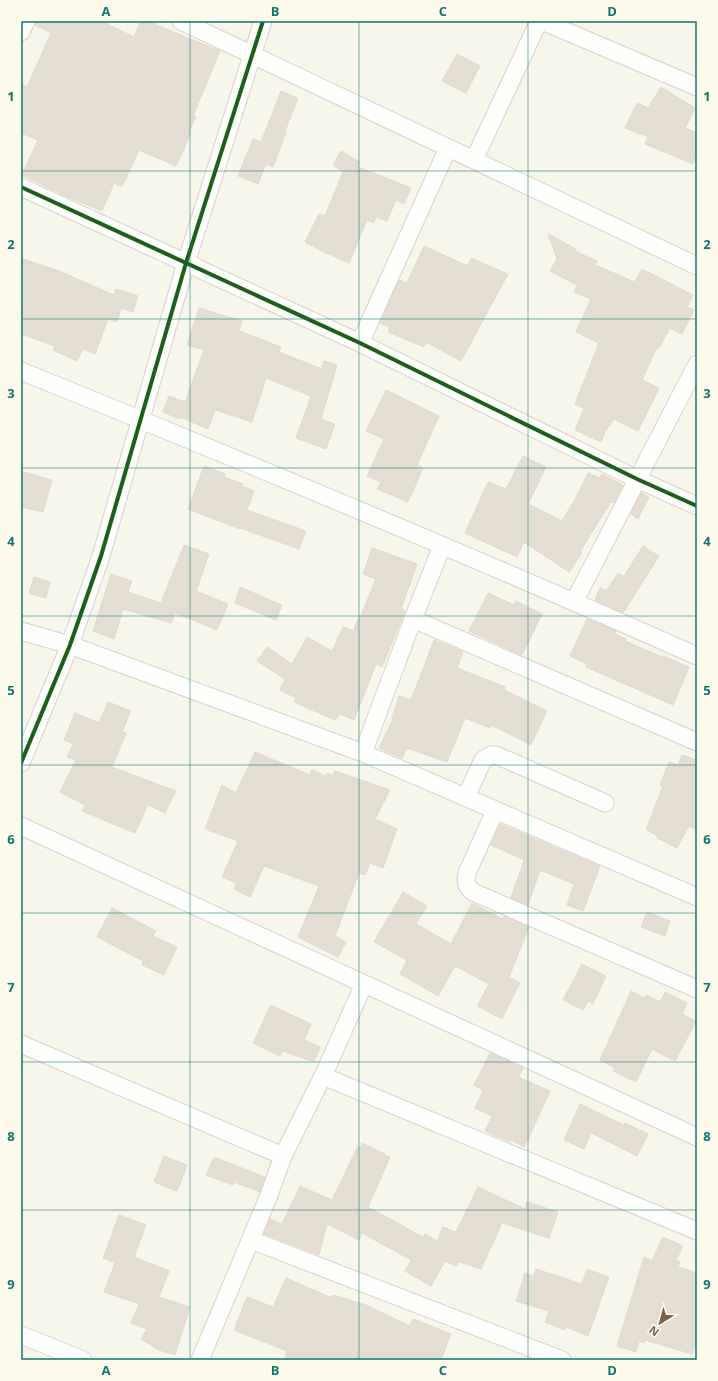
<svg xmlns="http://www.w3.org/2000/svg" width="718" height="1381" font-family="'Open Sans',sans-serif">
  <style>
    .building { fill: #e4ded2; stroke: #e1dacc }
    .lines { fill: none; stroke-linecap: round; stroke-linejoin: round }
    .minor-casing { stroke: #d7d3c9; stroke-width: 19 }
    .minor { stroke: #fefefc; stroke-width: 17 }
    .cycleway-casing { stroke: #fffbec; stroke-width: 6 }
    .cycleway { stroke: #1b5e20; stroke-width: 4 }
    .grid { fill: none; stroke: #0f766e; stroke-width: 1; stroke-opacity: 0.55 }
    .neatline { fill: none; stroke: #0f766e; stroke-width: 1.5 }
    .grid-label { font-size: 13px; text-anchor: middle; font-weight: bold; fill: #0f766e }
  </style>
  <rect width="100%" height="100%" fill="#f7f6eb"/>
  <path class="building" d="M36 21H101L134 37 141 21H147L220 51 193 116 196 117 189 132 191 133 176 166 139 150 122 187 114 183 102 211 66 196 22 175 38 140 21 133V84L27 87 51 33 35 25Z
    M457 54 480 66 466 93 442 81Z
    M661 87 695 108 685 128 697 133V155L693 164 645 144 648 137 625 128 637 103 648 108Z
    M281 91 298 98 285 131 286 132 273 167 266 164 258 184 238 176 253 139 261 142Z
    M341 151 360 162 358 167 411 188 404 204 396 200 387 221 376 217 374 223 367 220 349 263 324 252 305 242 319 214 325 216 343 172 333 165Z
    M548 234 576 249 575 251 597 261 595 265 635 282 642 269 693 295 687 307 694 310 682 334 670 328 659 348 657 347 642 380 659 388 638 431 614 419 605 432 601 442 575 430 584 408 575 404 599 343 576 332 591 299 574 292 577 285 550 271 557 259Z
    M424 246 468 266 471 258 508 274 461 361 426 342 424 347 388 332 390 327 380 323 399 280 407 283Z
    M21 258 59 271 114 295 116 289 138 296 133 312 121 308 117 322 108 319 95 354 83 349 77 361 53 350 55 346 21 334Z
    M199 308 242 321 239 331 281 347 279 352 322 369 324 361 337 365 321 419 335 424 326 449 296 438 311 396 266 378 252 422 215 410 208 429 180 417 179 419 163 412 169 396 185 402 204 350 187 345Z
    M386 390 439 416 417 465 423 468 408 502 377 489 381 482 367 476 384 439 366 431Z
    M523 456 546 467 528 504 562 521 575 499 588 473 600 478 602 474 623 485 614 503 611 502 590 535 580 552 582 553 569 572 524 542 517 557 465 533 488 482 506 489Z
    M204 466 225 474 224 477 243 484 242 486 254 491 247 510 306 531 299 549 240 528V529L188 509Z
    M21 471 52 480 43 512 21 507Z
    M641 493 649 497 638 519 631 514Z
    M184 545 209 554 196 591 228 604 217 630 175 613 171 623 123 609 114 639 93 631 111 574 132 581 128 592 161 603Z
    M643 546 659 556 623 613 595 600 600 588 606 591 618 573 624 576Z
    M372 548 417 564 401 609 405 611 382 667 376 664 354 720 340 714 335 720 294 702 296 698 280 690 285 679 257 661 267 647 292 664 307 637 332 651 343 627 353 631 358 619 359 620 376 579 363 574Z
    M34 577 50 582 46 598 29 593Z
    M240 587 282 605 276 620 235 603Z
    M488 593 514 605 516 601 542 614 522 655 469 631Z
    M587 619 616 631 615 634 626 639 625 641 662 657 663 656 689 667 673 705 586 667 587 664 570 656Z
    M434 640 463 652 457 668 505 687 504 690 547 711 531 745 491 725 490 728 465 718 447 762 407 748 402 758 379 748 393 719 392 718 399 696 411 700Z
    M108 702 131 711 122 732 126 733 112 767 176 791 165 813 148 805 135 833 82 811 85 805 60 792 76 760 67 757 73 744 64 740 75 713 99 723Z
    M255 752 310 775 312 770 326 776 327 773 333 776 335 771 390 790 375 819 397 829 383 868 370 863 365 875 359 873 335 936 346 942 338 957 298 937 319 886 264 866 250 897 234 889 236 883 222 877 238 841 205 829 222 785 236 793Z
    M682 755 697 760V830L689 826 677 848 657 838 658 836 646 830 663 786 660 785 669 762 678 765Z
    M500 824 600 866 583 911 567 905 574 884 540 870 528 905 511 898 524 860 491 845Z
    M403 892 427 906 416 924 451 944 472 903 503 919 504 916 529 927 509 977 520 983 502 1019 477 1006 489 984 455 966 438 996 400 974 407 960 374 942Z
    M112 908 156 931 153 936 177 947 164 975 142 965 143 961 97 937Z
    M647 912 670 921 665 936 641 927Z
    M582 964 606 976 593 1004 588 1001 583 1010 563 1000Z
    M631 991 644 998 646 995 660 1002 665 992 687 1003 682 1014 696 1021 675 1061 652 1049 636 1082 613 1071 615 1068 600 1060Z
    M271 1005 311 1024 304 1040 320 1047 314 1062 283 1051 280 1056 253 1043Z
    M490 1053 523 1068 518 1077 550 1091 528 1139 524 1147 511 1140 510 1142 485 1131 492 1116 475 1108 483 1090 474 1085Z
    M580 1104 624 1125 625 1123 648 1134 637 1156 591 1133 584 1149 564 1140Z
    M362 1143 385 1154 384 1155 390 1157 368 1207 423 1237 425 1234 437 1241 443 1227 456 1232 478 1187 525 1209 527 1202 558 1212 549 1238 502 1223 481 1269 459 1262 456 1266 445 1261 431 1286 405 1271 411 1260 362 1233 359 1240 327 1224 319 1255 264 1234 270 1219 282 1224 300 1186 332 1200 358 1146 361 1147Z
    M164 1156 187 1165 177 1191 154 1182Z
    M214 1157 265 1177 260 1192 234 1182 233 1185 206 1175Z
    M119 1215 146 1225 134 1257 169 1271 159 1297 190 1307 175 1355 159 1350 141 1339 147 1329 131 1323 139 1304 104 1292 115 1263 103 1258Z
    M663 1237 683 1246 676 1260 680 1262 678 1267 697 1273V1343L692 1354 645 1340 644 1343 639 1341 636 1352 617 1346 644 1257 652 1261Z
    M536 1269 582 1284 587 1269 609 1277 588 1336 566 1327 565 1330 545 1322 549 1311 516 1301 525 1273 534 1276Z
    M286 1278 332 1298 333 1295 366 1305 410 1326 413 1319 451 1334 441 1360H284L287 1351 234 1330 247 1297 273 1307Z"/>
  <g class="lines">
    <defs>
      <path id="minor" d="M181 21 697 266
        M542 21 697 87
        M21 32 26 21
        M474 160 539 21
        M21 187 360 343 637 479 697 506
        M360 343 448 148
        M21 371C248 463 474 557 697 656
        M574 602 697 364
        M413 619 697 742
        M21 631 70 645 363 753 697 897
        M363 753 413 619 442 546
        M21 763 70 645 101 556 186 263 263 21
        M466 797 483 760 491 755H496L605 803
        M495 811 467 873C465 882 466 886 473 892L697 989
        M21 826 697 1137
        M21 1044 283 1156
        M323 1076 697 1231
        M251 1240 562 1360
        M21 1335 83 1360
        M200 1360 268 1198 283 1156 323 1076 364 984"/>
    </defs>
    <use href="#minor" class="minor-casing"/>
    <use href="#minor" class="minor"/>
    <defs>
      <path id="cycleway" d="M21 187 360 343 637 479 697 506
        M21 763 70 645 101 556 186 263 263 21"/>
    </defs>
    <use href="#cycleway" class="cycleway-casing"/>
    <use href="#cycleway" class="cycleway"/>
  </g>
  <path class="grid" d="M190 21V1360M359 21V1360M528 21V1360M21 171H697M21 319H697M21 468H697M21 616H697M21 765H697M21 913H697M21 1062H697M21 1210H697"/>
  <rect width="718" height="1381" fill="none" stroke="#fffbec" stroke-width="44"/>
  <g transform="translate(660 1323) rotate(217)" stroke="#fffbec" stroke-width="3" paint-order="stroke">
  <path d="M0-3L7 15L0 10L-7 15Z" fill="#786248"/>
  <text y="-6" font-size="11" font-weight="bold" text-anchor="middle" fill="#786248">N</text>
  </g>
  <rect x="22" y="22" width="674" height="1337" class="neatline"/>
  <g class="grid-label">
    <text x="106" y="16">A</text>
    <text x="275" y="16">B</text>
    <text x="443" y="16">C</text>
    <text x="612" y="16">D</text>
    <text x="11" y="101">1</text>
    <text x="707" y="101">1</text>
    <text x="11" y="249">2</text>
    <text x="707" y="249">2</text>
    <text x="11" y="398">3</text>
    <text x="707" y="398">3</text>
    <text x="11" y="546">4</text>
    <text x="707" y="546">4</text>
    <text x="11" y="695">5</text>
    <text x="707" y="695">5</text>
    <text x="11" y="844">6</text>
    <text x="707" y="844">6</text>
    <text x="11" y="992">7</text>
    <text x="707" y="992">7</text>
    <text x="11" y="1141">8</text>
    <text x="707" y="1141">8</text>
    <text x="11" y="1289">9</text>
    <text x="707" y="1289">9</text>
    <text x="106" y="1375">A</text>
    <text x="275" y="1375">B</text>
    <text x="443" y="1375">C</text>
    <text x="612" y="1375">D</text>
  </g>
</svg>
